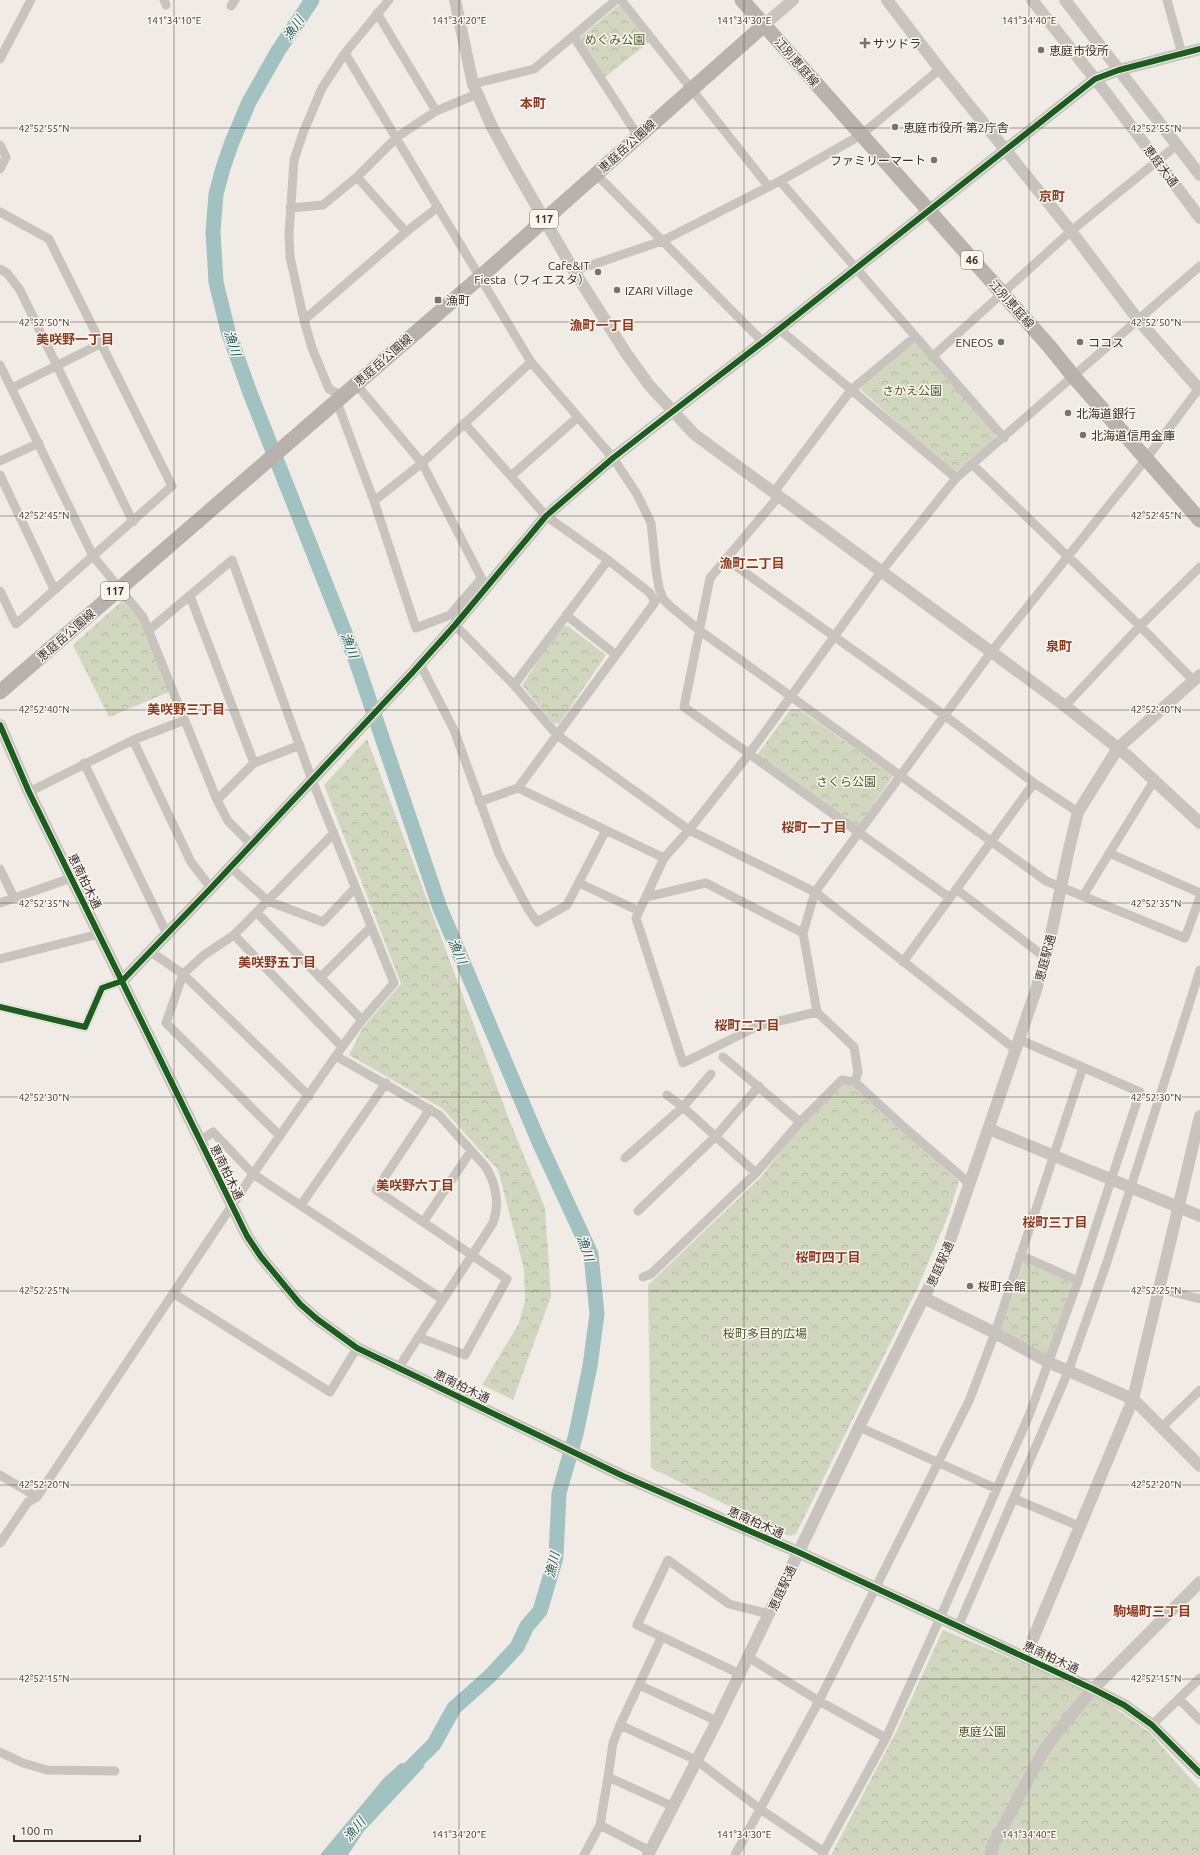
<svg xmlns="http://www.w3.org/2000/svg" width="1200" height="1855" font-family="Ubuntu,'Noto Sans JP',sans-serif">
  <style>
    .forest { fill: url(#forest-crowns) }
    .water { fill: #a1c2c1 }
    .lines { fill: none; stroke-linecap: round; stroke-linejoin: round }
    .river { stroke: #a1c2c1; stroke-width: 15 }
    .minor { stroke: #c9c3be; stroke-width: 9 }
    .tertiary { stroke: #c9c3be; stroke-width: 12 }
    .primary { stroke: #b8b1ad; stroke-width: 15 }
    .cycleway-casing { stroke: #fbf5ee; stroke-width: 8 }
    .cycleway { stroke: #1b5e20; stroke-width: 6 }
    .ticks { fill: none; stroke: #3b302b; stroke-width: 1; stroke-opacity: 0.45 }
    .poi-dot { fill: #7a716c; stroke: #fbf5ee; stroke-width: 1.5 }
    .labels { text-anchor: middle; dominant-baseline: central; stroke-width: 3; stroke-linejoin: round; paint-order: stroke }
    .shield { fill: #fbf5ee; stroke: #756b66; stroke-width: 1 }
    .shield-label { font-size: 11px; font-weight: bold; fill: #3b302b }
    .park-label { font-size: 12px; fill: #4a5a2e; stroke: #fbf5ee }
    .poi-label { font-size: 12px; fill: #3b302b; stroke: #fbf5ee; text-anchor: start }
    .street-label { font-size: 12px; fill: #3b302b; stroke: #fbf5ee }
    .water-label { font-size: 13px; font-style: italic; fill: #1f5a5e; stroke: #fbf5ee }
    .neighbourhood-label { font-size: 13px; font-weight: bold; fill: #8c3b22; stroke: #fbf5ee }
    .ticks-label { font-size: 10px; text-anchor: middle; fill: #3b302b; stroke: #fbf5ee; stroke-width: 3; stroke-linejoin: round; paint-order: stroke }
  </style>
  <defs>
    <pattern id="forest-crowns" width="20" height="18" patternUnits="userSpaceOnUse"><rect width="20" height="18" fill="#d1d6bf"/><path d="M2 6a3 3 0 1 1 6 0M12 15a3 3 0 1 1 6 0" fill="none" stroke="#b4b8a4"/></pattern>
  </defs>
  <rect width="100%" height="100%" fill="#f0ebe5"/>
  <path class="forest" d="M619 5 649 42 605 77 579 38Z
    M915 343 995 433V439L954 473 860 389Z
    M124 599 136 608 169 692 109 717 73 645Z
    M562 626H568L606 655 559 724 553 723 522 685Z
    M791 709H799L893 776 857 828 757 755Z
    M367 739 507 1114 545 1208 551 1296 513 1400 482 1385 519 1323 525 1301 524 1269 498 1170 443 1109 349 1055 363 1027 401 984 324 785Z
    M844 1085 853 1086 959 1181 948 1216 918 1287 796 1534 790 1536 651 1468 648 1285 762 1176 801 1125Z
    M1024 1262 1072 1283 1048 1355 1002 1332 1000 1329Z
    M943 1630 1094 1693 1149 1732 1200 1789V1855H831L896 1732Z"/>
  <path class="water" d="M401 1763 425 1766 364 1831 348 1855H320L384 1778Z"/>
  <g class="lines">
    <path class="river" d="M312 0 278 51 249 102 232 142 223 168 216 194 213 232 216 282 228 331 250 393 355 658 440 908 539 1142 591 1254 597 1314 590 1366 576 1434 559 1493 556 1557 540 1611 527 1626 517 1647 490 1676 454 1708 434 1744 399 1779"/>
    <path class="minor" d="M164 0 166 5
      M389 0 345 53 531 362 613 458 637 494 651 523 656 570 659 588 663 599 670 606 699 630 1046 881 1185 938 1200 897
      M621 0 769 187
      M1167 0 1182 54
      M231 6 235 0
      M377 13 436 111
      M574 37 638 136
      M0 59 31 0
      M473 84 534 69 616 0
      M0 145 6 157 0 169
      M596 174 763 342
      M357 177 406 232
      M780 181 1004 438
      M290 208 323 205 357 177 397 137 436 111 477 94
      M0 212 49 239 172 486 16 624 0 591
      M0 269 7 273 20 290 133 522
      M574 271 662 241 780 181 861 135 940 69
      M304 320 406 232 438 207
      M779 329 956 478
      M932 357 1071 231 1177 145
      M0 365 93 556 143 617 217 800 228 821 251 844
      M356 384 422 463 484 583
      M12 388 102 343
      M342 396 329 389 312 348 304 320 290 257 289 234 294 160 303 133 322 88 345 53
      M337 402 374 501 416 628 450 615 481 579
      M464 423 546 516 608 560 650 593 655 602 518 788 479 802
      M0 461 39 443
      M972 464 1140 626 1194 681
      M0 475 54 589
      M511 476 578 417
      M774 492 851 390 915 337
      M779 496 710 578 684 707 950 898
      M374 501 422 463 531 362
      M726 559 944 715 1034 783 1078 812
      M190 596 254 763 217 800
      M566 615 616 655
      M455 625 514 685 557 735 689 830 815 892 1016 1050
      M420 664 454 730 499 854 528 909 537 922 567 905 606 830
      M514 685 608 560
      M1065 706 1140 626 1200 567
      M133 740 191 862 211 888
      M84 763 167 934
      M254 763 300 745
      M518 788 664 858
      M29 792 133 740 185 720
      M1109 853 1200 893
      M230 867 268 901 323 922 355 888
      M0 869 14 898
      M579 883 639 911
      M956 889 1046 958
      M1083 896 1155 779
      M646 897 706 883 803 933
      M0 903 71 878
      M257 913 362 1020
      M234 935 342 1047
      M151 952 183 974 309 1096
      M0 959 99 934
      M903 962 1034 783
      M320 978 371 927
      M0 1007 85 1027 102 988 122 981
      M817 1012 758 1026 683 1063 636 918 664 858 689 830 749 754 881 572 956 478 1200 266
      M336 1056 439 1115 485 1166C496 1183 500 1204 493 1223L399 1367
      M723 1057 800 1122
      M855 1082 858 1072 854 1047 817 1012 803 933 815 892 992 651 1146 459 1200 387
      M667 1095 683 1107 756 1173
      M280 1136 166 1023 183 974 204 955 234 935 334 833
      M200 1141 213 1132 253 1174 442 1299
      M625 1158 683 1107 711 1074
      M301 1205 386 1083
      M638 1211 715 1137 759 1086
      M424 1221 471 1151
      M1020 1255 1078 1281
      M643 1277 651 1274 756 1173 800 1122 842 1080 855 1082 906 1129 970 1184
      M1160 1289 1200 1299
      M173 1293 330 1392 357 1348
      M418 1337 465 1355 507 1279 376 1190 430 1109
      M859 1427 997 1489
      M1162 1427 1200 1390
      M0 1475 37 1497
      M1015 1499 1081 1527
      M0 1543 28 1502 37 1497 253 1174 342 1047 362 1020 394 983 312 780 232 560 149 630
      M958 1627 1068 1372 1106 1265 1200 970
      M748 1657 819 1701 886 1738
      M740 1674 637 1625 668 1560 729 1604 769 1614
      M639 1685 717 1721
      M1179 1699 1200 1720
      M620 1725 661 1638
      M1152 1725 1200 1678
      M0 1752 23 1763 47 1770 115 1771
      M672 1806 608 1777 613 1743 620 1725 696 1760 760 1809 824 1852
      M600 1825 650 1851
      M584 1855 600 1825 608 1777
      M735 1855 819 1701 969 1401 995 1333 1083 1067
      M822 1855 886 1738 940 1618 1030 1413 1078 1281 1140 1092 1020 1040"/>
    <path class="tertiary" d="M455 0 473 84 492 127 514 167 574 271 626 353 649 385 694 434 1065 706 1129 757 1200 823
      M887 0 940 69 1071 231 1139 321 1200 390
      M1032 0 1107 94 1200 218
      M1065 0 1200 175
      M764 25 793 0
      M0 725 29 792 247 1236 261 1257 300 1304 317 1319 357 1348 623 1476 798 1552 1093 1689 1124 1705 1152 1725 1200 1773
      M122 981 211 888 412 673 455 625 546 516 613 458 663 419 763 342 1095 79 1119 70 1200 49
      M989 1129 1200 1216
      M924 1298 995 1333 1048 1362 1133 1399 1200 1466
      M1025 1658 1133 1399 1200 1116
      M648 1855 717 1721 859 1427 945 1255 1036 990 1049 944 1069 849 1078 812 1118 748 1200 675
      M991 1855 992 1847 1044 1750 1071 1715 1093 1689 1200 1582"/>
    <path class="primary" d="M742 0 1049 346 1074 377 1200 520
      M0 692 479 278 764 25"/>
    <defs>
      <path id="cycleway" d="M0 725 29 792 247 1236 261 1257 300 1304 317 1319 357 1348 623 1476 798 1552 1093 1689 1124 1705 1152 1725 1200 1773
        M0 1007 85 1027 102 988 122 981 211 888 412 673 455 625 546 516 613 458 663 419 763 342 1095 79 1119 70 1200 49"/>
    </defs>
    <use href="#cycleway" class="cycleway-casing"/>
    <use href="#cycleway" class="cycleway"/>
  </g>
  <path class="ticks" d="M174 0V1855M459 0V1855M744 0V1855M1029 0V1855M0 128H1200M0 322H1200M0 516H1200M0 710H1200M0 903H1200M0 1097H1200M0 1291H1200M0 1485H1200M0 1679H1200"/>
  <g class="poi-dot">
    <path d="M863 37h4v4h4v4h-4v4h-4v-4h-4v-4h4z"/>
    <circle cx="1041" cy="50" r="4"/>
    <circle cx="895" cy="127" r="4"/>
    <circle cx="934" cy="160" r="4"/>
    <circle cx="598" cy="272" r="4"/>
    <circle cx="617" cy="290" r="4"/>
    <rect x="434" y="296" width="8" height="8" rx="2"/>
    <circle cx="1001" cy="342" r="4"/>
    <circle cx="1080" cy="342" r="4"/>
    <circle cx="1068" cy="413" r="4"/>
    <circle cx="1083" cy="435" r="4"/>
    <circle cx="970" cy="1286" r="4"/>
  </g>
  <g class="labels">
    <g class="shield">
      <rect x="530" y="210" width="28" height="18" rx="3"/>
      <rect x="961" y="251" width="22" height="18" rx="3"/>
      <rect x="101" y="582" width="28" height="18" rx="3"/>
    </g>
    <g class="shield-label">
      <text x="544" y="219">117</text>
      <text x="972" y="260">46</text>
      <text x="115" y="591">117</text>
    </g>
    <g class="park-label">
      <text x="615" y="39">めぐみ公園</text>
      <text x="912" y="390">さかえ公園</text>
      <text x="846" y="781">さくら公園</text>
      <text x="765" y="1333">桜町多目的広場</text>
      <text x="982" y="1731">恵庭公園</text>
    </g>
    <g class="poi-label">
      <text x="873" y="43">サツドラ</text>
      <text x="1049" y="50">恵庭市役所</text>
      <text x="903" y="127">恵庭市役所 第2庁舎</text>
      <text x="926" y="160" text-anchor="end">ファミリーマート</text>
      <text x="590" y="265" text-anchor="end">Cafe&amp;IT<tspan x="590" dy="14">Fiesta（フィエスタ）</tspan></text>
      <text x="625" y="290">IZARI Village</text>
      <text x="446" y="300">漁町</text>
      <text x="993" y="342" text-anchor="end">ENEOS</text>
      <text x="1088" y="342">ココス</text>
      <text x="1076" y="413">北海道銀行</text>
      <text x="1091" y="435">北海道信用金庫</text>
      <text x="978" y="1286">桜町会館</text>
    </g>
    <g class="street-label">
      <text transform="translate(797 62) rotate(49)">江別恵庭線</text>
      <text transform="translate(627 146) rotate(-42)">恵庭岳公園線</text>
      <text transform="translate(1161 166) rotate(53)">恵庭大通</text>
      <text transform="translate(1012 304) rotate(48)">江別恵庭線</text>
      <text transform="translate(383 360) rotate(-41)">恵庭岳公園線</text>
      <text transform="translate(66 635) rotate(-41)">恵庭岳公園線</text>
      <text transform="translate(85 881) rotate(64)">恵南柏木通</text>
      <text transform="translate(1045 958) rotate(-75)">恵庭駅通</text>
      <text transform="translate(227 1172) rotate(64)">恵南柏木通</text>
      <text transform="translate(940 1264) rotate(-66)">恵庭駅通</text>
      <text transform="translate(462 1386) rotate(26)">恵南柏木通</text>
      <text transform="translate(756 1522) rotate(24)">恵南柏木通</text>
      <text transform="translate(782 1588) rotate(-65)">恵庭駅通</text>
      <text transform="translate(1051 1657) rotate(25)">恵南柏木通</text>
    </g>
    <g class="water-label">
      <text transform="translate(293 28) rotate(-56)">漁川</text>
      <text transform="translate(233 343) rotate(72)">漁川</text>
      <text transform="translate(350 645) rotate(69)">漁川</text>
      <text transform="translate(458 951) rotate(67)">漁川</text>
      <text transform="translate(586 1248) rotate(71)">漁川</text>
      <text transform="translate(552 1565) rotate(-77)">漁川</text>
      <text transform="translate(354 1829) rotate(-50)">漁川</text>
    </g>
    <g class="neighbourhood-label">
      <text x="533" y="103">本町</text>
      <text x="1052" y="196">京町</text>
      <text x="602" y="325">漁町一丁目</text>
      <text x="75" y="339">美咲野一丁目</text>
      <text x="752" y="563">漁町二丁目</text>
      <text x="1059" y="646">泉町</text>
      <text x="186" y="709">美咲野三丁目</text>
      <text x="814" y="827">桜町一丁目</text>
      <text x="277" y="962">美咲野五丁目</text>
      <text x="747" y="1025">桜町二丁目</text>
      <text x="415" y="1185">美咲野六丁目</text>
      <text x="1055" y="1222">桜町三丁目</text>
      <text x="828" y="1257">桜町四丁目</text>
      <text x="1152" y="1611">駒場町三丁目</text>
    </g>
  </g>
  <g class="ticks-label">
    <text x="174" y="24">141°34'10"E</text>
    <text x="459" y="24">141°34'20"E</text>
    <text x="744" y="24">141°34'30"E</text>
    <text x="1029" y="24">141°34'40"E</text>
    <text x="44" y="132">42°52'55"N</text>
    <text x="1156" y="132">42°52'55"N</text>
    <text x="44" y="326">42°52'50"N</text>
    <text x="1156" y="326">42°52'50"N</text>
    <text x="44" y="519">42°52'45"N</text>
    <text x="1156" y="519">42°52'45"N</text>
    <text x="44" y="713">42°52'40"N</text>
    <text x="1156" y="713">42°52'40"N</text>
    <text x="44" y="907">42°52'35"N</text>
    <text x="1156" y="907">42°52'35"N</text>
    <text x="44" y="1101">42°52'30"N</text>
    <text x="1156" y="1101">42°52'30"N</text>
    <text x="44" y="1294">42°52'25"N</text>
    <text x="1156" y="1294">42°52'25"N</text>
    <text x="44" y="1488">42°52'20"N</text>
    <text x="1156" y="1488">42°52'20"N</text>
    <text x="44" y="1682">42°52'15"N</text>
    <text x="1156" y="1682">42°52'15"N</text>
    <text x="459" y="1838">141°34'20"E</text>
    <text x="744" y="1838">141°34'30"E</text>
    <text x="1029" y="1838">141°34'40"E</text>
  </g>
  <path d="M14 1835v6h126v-6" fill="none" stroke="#3b302b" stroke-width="2"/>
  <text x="20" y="1835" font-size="12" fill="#3b302b" stroke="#fbf5ee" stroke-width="3" paint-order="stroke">100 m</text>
</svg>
